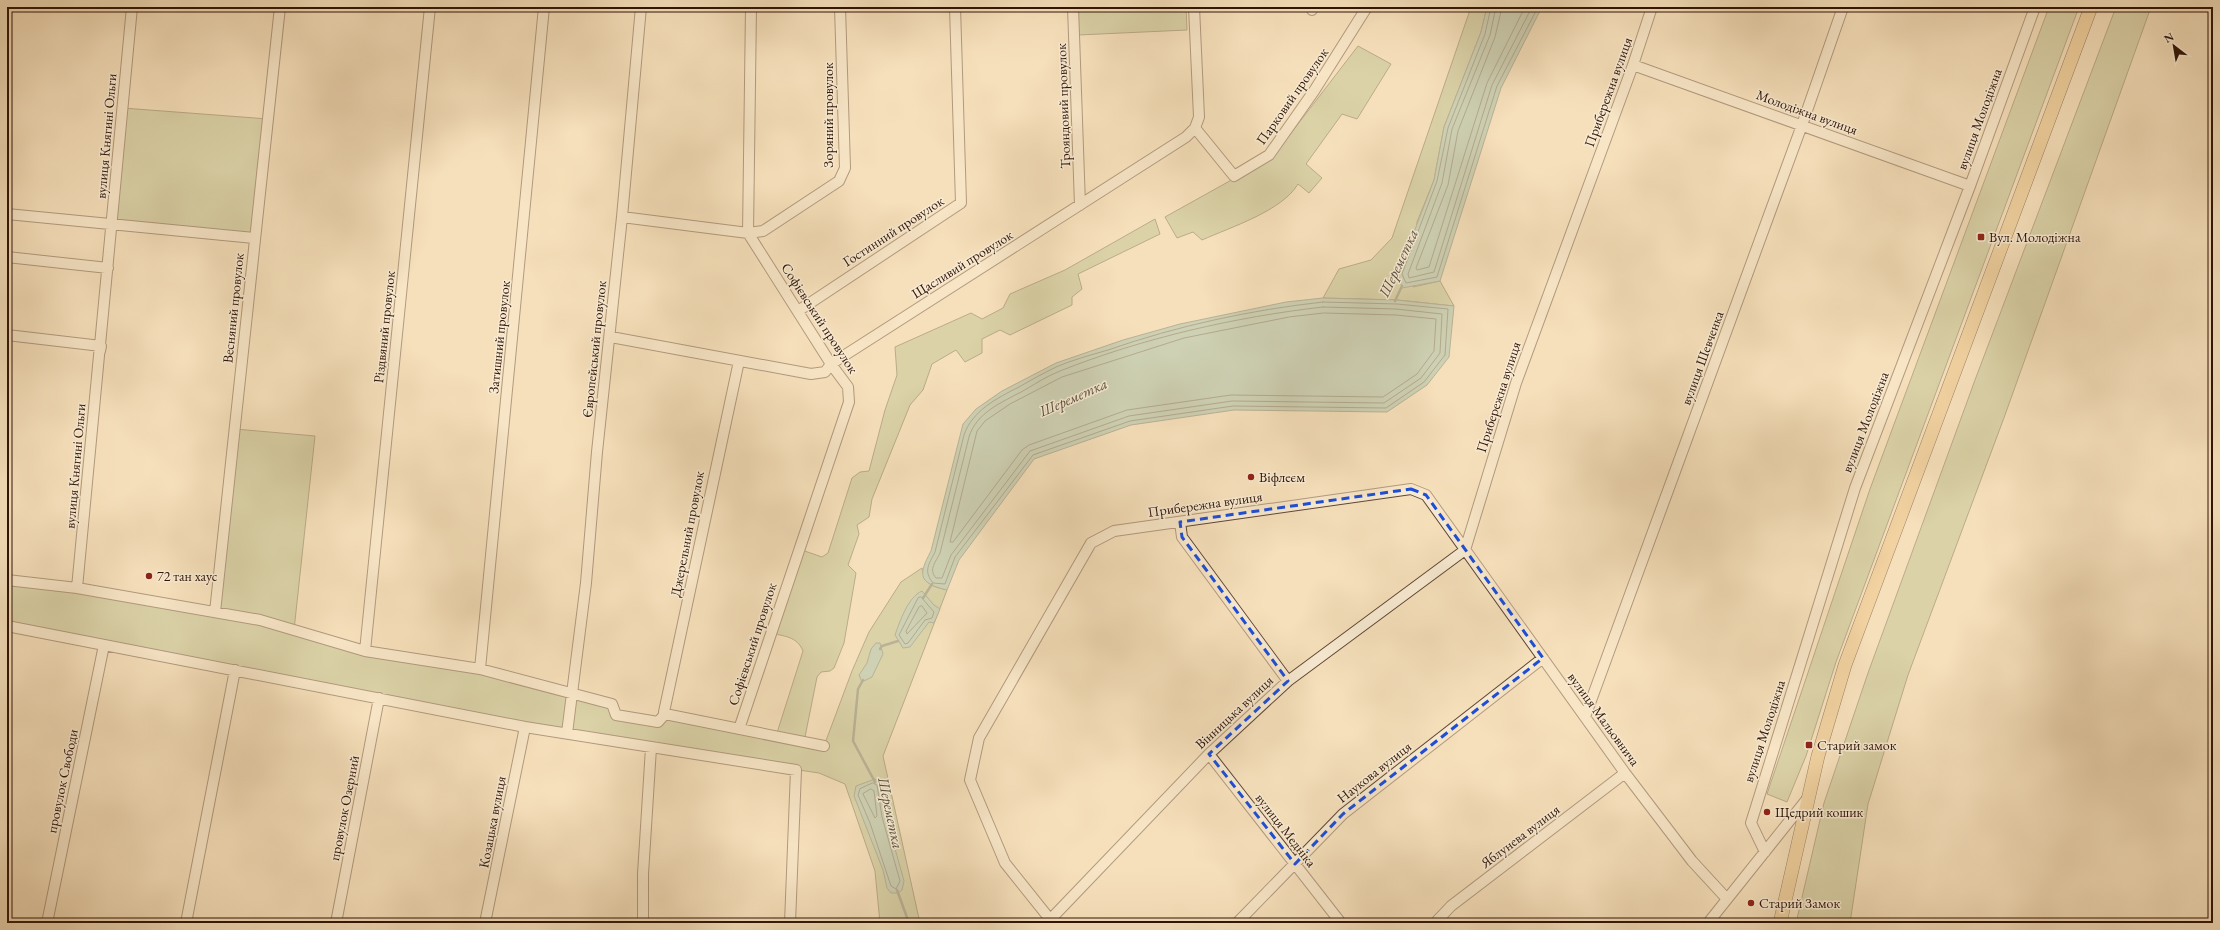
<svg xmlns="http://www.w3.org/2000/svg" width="2220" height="930" font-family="'EB Garamond',serif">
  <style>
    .green { fill: #bac291; stroke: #756a4c }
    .water { fill: #9dbeaa; stroke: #717a68 }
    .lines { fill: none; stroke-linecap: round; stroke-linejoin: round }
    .shore { stroke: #666858; stroke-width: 1 }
    .stream { stroke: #717a68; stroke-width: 2.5 }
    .minor-casing { stroke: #614633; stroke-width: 12 }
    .major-casing { stroke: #301306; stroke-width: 14 }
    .minor { stroke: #f8ebd3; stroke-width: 10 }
    .major { stroke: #eac07e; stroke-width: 13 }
    .marked { fill: none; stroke: #1d4ed8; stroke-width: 3; stroke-dasharray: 8 5; stroke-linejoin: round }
    .poi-dot { fill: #8f2418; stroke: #f8ebd3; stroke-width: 1.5 }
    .labels { text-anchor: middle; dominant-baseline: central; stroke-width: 3; stroke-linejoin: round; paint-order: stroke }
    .street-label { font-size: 14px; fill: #301306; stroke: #f8ebd3 }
    .poi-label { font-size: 14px; fill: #301306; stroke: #f8ebd3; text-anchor: start }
    .water-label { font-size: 15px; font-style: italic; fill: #564f3f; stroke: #f8ebd3 }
  </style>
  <rect width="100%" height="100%" fill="#f5e0bb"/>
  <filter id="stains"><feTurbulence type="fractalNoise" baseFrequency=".005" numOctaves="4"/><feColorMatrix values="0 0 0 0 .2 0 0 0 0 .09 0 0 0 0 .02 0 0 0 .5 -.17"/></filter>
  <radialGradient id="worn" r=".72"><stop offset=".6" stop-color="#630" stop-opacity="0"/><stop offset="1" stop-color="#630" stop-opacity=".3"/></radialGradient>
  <path class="green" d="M1077 7H1186L1187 30 1078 35Z
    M1471 7H1487L1481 32 1444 127 1434 180 1417 222 1413 287 1440 281 1454 306 1397 300 1323 298 1339 269 1371 260 1392 238Z
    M2049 7H2079L1836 662 1806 756 1787 802 1767 794 1870 489Z
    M2116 7H2151L2005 415 1908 675 1868 804 1850 923H1796L1824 803 1868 673 1975 380Z
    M1358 46 1391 64 1357 119 1342 114 1306 164 1322 178 1309 193 1298 184C1282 211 1231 227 1202 240L1193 232 1177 238 1165 217 1244 173 1278 150Z
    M123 108 268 119 254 238 112 224Z
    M1155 219 1160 234 1078 274 1082 289 1072 297V305L1010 335 1000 330 982 339V353L965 362 956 350 932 364 923 390 910 405 872 499 869 517 857 525 859 534 848 565 856 573 844 643 834 668 830 671 821 672 817 677 804 742 824 746 852 671 869 632 901 582 922 568C925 585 931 586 947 590L883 756 920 923H880L875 871 845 784 819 773 651 748 7 626V580L215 612 235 429 315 436 294 630 365 651 480 669 612 704 616 715 658 722 665 714 776 736 803 651C797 636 783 636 770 633L799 549 822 557 828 553 852 478 860 472 869 471 885 410 897 375 895 347 971 313 982 319 1003 308 1010 294 1065 270Z"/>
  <path class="water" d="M1487 7H1542L1501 88 1440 281 1402 288 1398 274 1434 180 1444 127 1481 32Z
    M1323 298 1397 300 1454 306 1449 357 1427 385 1387 412 1234 410 1131 425 1034 459 959 560 947 590C918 583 918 575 931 551L963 424 976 409 1002 391 1056 363 1123 340 1180 324 1286 302Z
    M922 591 934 605 940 609 934 623 929 622 910 647 903 648 895 635C900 621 908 597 922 591Z
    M876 643H880L883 654 872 677 862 682 859 675 867 663 871 649Z
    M875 779 881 782 886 816 904 881 902 890 898 893H891L887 888 883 870 854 796 856 786Z"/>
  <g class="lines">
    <path class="shore" d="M1491 7 1485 34 1448 128 1437 181 1402 274 1406 283 1437 277 1497 86 1538 7
      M1496 7 1490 35 1452 129 1442 183 1408 274 1409 278 1434 272 1492 85 1532 7
      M1502 7 1495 37 1458 131 1448 185 1416 268 1417 270 1429 267 1487 83 1525 7
      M1323 302 1397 304 1448 309 1445 355 1424 382 1386 408 1233 406 1130 421 1033 455 955 557 945 584 933 583C923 571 929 564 935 552L964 435C972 411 997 398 1019 387 1031 380 1044 373 1056 367 1072 360 1091 355 1108 350 1177 326 1250 310 1323 302Z
      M1323 307 1396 309 1442 314 1440 353 1421 378 1384 403 1232 401 1129 416 1030 451 951 555 942 578H936C928 569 936 562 940 553L969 437C976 413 1002 402 1023 391 1035 384 1047 376 1060 371 1143 338 1235 317 1323 307Z
      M1324 313 1396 315 1436 319 1434 351 1417 374 1383 397 1231 395 1127 410 1029 445 1022 450 953 542H950L977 431 985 421 1010 404 1062 377 1184 338 1289 317Z
      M921 597 934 612 932 618 925 620 908 643 905 644 899 635 918 598Z
      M922 606 927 613 907 634 906 631 919 607Z
      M873 783 877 785 882 817 900 881 896 889 891 886 870 823 858 795 860 789Z
      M871 789 874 791 877 816 875 818 863 794Z"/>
    <path class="stream" d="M1395 301 1402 286
      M923 598 932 584
      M880 649 882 646 898 641
      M863 680 858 689 853 741 875 782
      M897 890 909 923"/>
    <defs>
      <path id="minor" d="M1073 7 1080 205
        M1312 7V10
        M1633 65 1970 186
        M1195 128 1234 176 1269 155 1314 91 1367 7
        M7 214 254 238
        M622 217 748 233 763 231 839 181 845 168 840 7
        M7 257 108 268
        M798 311 961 203 955 7
        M7 335 101 346 100 351
        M611 337 811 374 825 372 831 364 1186 137 1195 128 1199 117 1194 7
        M1180 522 1182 537 1288 681
        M1465 550 1516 383 1633 65 1652 7
        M7 580 77 588 260 620 365 651 480 669 612 704 616 715 658 722 665 714 824 746
        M77 588 132 7
        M215 612 280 7
        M7 626 525 727 796 770 790 923
        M365 651 430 7
        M480 669 544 7
        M664 712 739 361
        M1585 717 1802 125 1843 7
        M739 729 849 402 848 387 831 364 748 233 751 7
        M567 733 586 583 597 452 622 217 641 7
        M1209 754 1341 923
        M1765 852 1751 823 1855 488 1970 186 2035 7
        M47 923 104 645
        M186 923 235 670
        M336 923 379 698
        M485 923 525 727
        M643 923V874L651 748
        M1047 923 1209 754 1288 681 1465 550
        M1053 923 1005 863 970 780 979 738 1091 543 1114 531 1411 489 1426 495 1625 773 1692 861 1727 899
        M1237 923 1343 814 1543 658
        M1435 923 1451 906 1625 773
        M1708 923 1807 799"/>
      <path id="major" d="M1780 923 1818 756 1845 665 2091 7"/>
    </defs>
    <use href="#minor" class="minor-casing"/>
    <use href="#major" class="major-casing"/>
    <use href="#minor" class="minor"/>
    <use href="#major" class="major"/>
  </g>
  <path d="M0 0H2220V930H0ZM1411 489 1426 495 1543 658 1343 814 1295 864 1209 754 1288 681 1182 537 1180 522Z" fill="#f5e0bb" fill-opacity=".55" fill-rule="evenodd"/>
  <path class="marked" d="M1411 489 1426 495 1543 658 1343 814 1295 864 1209 754 1288 681 1182 537 1180 522Z"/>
  <g class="poi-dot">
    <rect x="1977" y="233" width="8" height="8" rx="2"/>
    <circle cx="1251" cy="477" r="4"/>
    <circle cx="149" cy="576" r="4"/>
    <rect x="1805" y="741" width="8" height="8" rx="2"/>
    <circle cx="1767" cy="812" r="4"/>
    <circle cx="1751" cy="903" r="4"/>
  </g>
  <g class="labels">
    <g class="street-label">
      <text transform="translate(1608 92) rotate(-70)">Прибережна вулиця</text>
      <text transform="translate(1292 96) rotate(-55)">Парковий провулок</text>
      <text transform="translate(1063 106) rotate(-92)">Трояндовий провулок</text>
      <text transform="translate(1807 112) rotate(20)">Молодіжна вулиця</text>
      <text transform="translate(828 115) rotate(-90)">Зоряний провулок</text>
      <text transform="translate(1979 119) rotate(-70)">вулиця Молодіжна</text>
      <text transform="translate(106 136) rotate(-85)">вулиця Княгині Ольги</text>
      <text transform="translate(893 231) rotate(-33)">Гостинний провулок</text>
      <text transform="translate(962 264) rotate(-32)">Щасливий провулок</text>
      <text transform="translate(233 308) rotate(-84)">Весняний провулок</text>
      <text transform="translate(820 318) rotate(57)">Софієвський провулок</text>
      <text transform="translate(384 327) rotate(-84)">Різдвяний провулок</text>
      <text transform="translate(499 337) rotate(-84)">Затишний провулок</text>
      <text transform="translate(594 349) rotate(-84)">Європейський провулок</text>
      <text transform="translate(1702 358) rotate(-70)">вулиця Шевченка</text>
      <text transform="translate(1498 397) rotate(-72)">Прибережна вулиця</text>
      <text transform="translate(1865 422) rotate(-69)">вулиця Молодіжна</text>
      <text transform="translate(75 466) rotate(-85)">вулиця Княгині Ольги</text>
      <text transform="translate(1205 504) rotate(-8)">Прибережна вулиця</text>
      <text transform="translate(687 534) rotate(-79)">Джерельний провулок</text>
      <text transform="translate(752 644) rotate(-72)">Софієвський провулок</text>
      <text transform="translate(1234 712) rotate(-43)">Вінницька вулиця</text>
      <text transform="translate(1604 719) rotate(54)">вулиця Мальовнича</text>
      <text transform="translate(1764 731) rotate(-72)">вулиця Молодіжна</text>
      <text transform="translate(1374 772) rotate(-38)">Наукова вулиця</text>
      <text transform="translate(62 781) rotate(-78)">провулок Свободи</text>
      <text transform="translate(344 808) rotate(-79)">провулок Озерний</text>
      <text transform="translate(492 822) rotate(-79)">Козацька вулиця</text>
      <text transform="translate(1286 830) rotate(52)">вулиця Медніка</text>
      <text transform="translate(1520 836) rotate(-37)">Яблунева вулиця</text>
    </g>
    <g class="poi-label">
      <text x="1989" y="237">Вул. Молодіжна</text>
      <text x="1259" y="477">Віфлеєм</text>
      <text x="157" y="576">72 тан хаус</text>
      <text x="1817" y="745">Старий замок</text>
      <text x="1775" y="812">Щедрий кошик</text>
      <text x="1759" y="903">Старий Замок</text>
    </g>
    <g class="water-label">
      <text transform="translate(1398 263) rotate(-65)">Шереметка</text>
      <text transform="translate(1073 397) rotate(-24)">Шереметка</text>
      <text transform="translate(891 813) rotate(78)">Шереметка</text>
    </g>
  </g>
  <rect width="2220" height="930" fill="none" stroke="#f5e0bb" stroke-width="24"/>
  <rect x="8" y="8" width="2204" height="914" fill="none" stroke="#301306" stroke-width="2"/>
  <rect x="12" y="12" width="2196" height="906" fill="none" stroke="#301306"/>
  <g transform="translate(2174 46) rotate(329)" stroke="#f8ebd3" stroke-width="3" paint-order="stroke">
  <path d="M0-3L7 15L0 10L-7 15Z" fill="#301306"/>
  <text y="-6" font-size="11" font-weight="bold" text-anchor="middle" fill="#301306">N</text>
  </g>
  <rect width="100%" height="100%" filter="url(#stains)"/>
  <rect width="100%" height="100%" fill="url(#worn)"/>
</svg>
